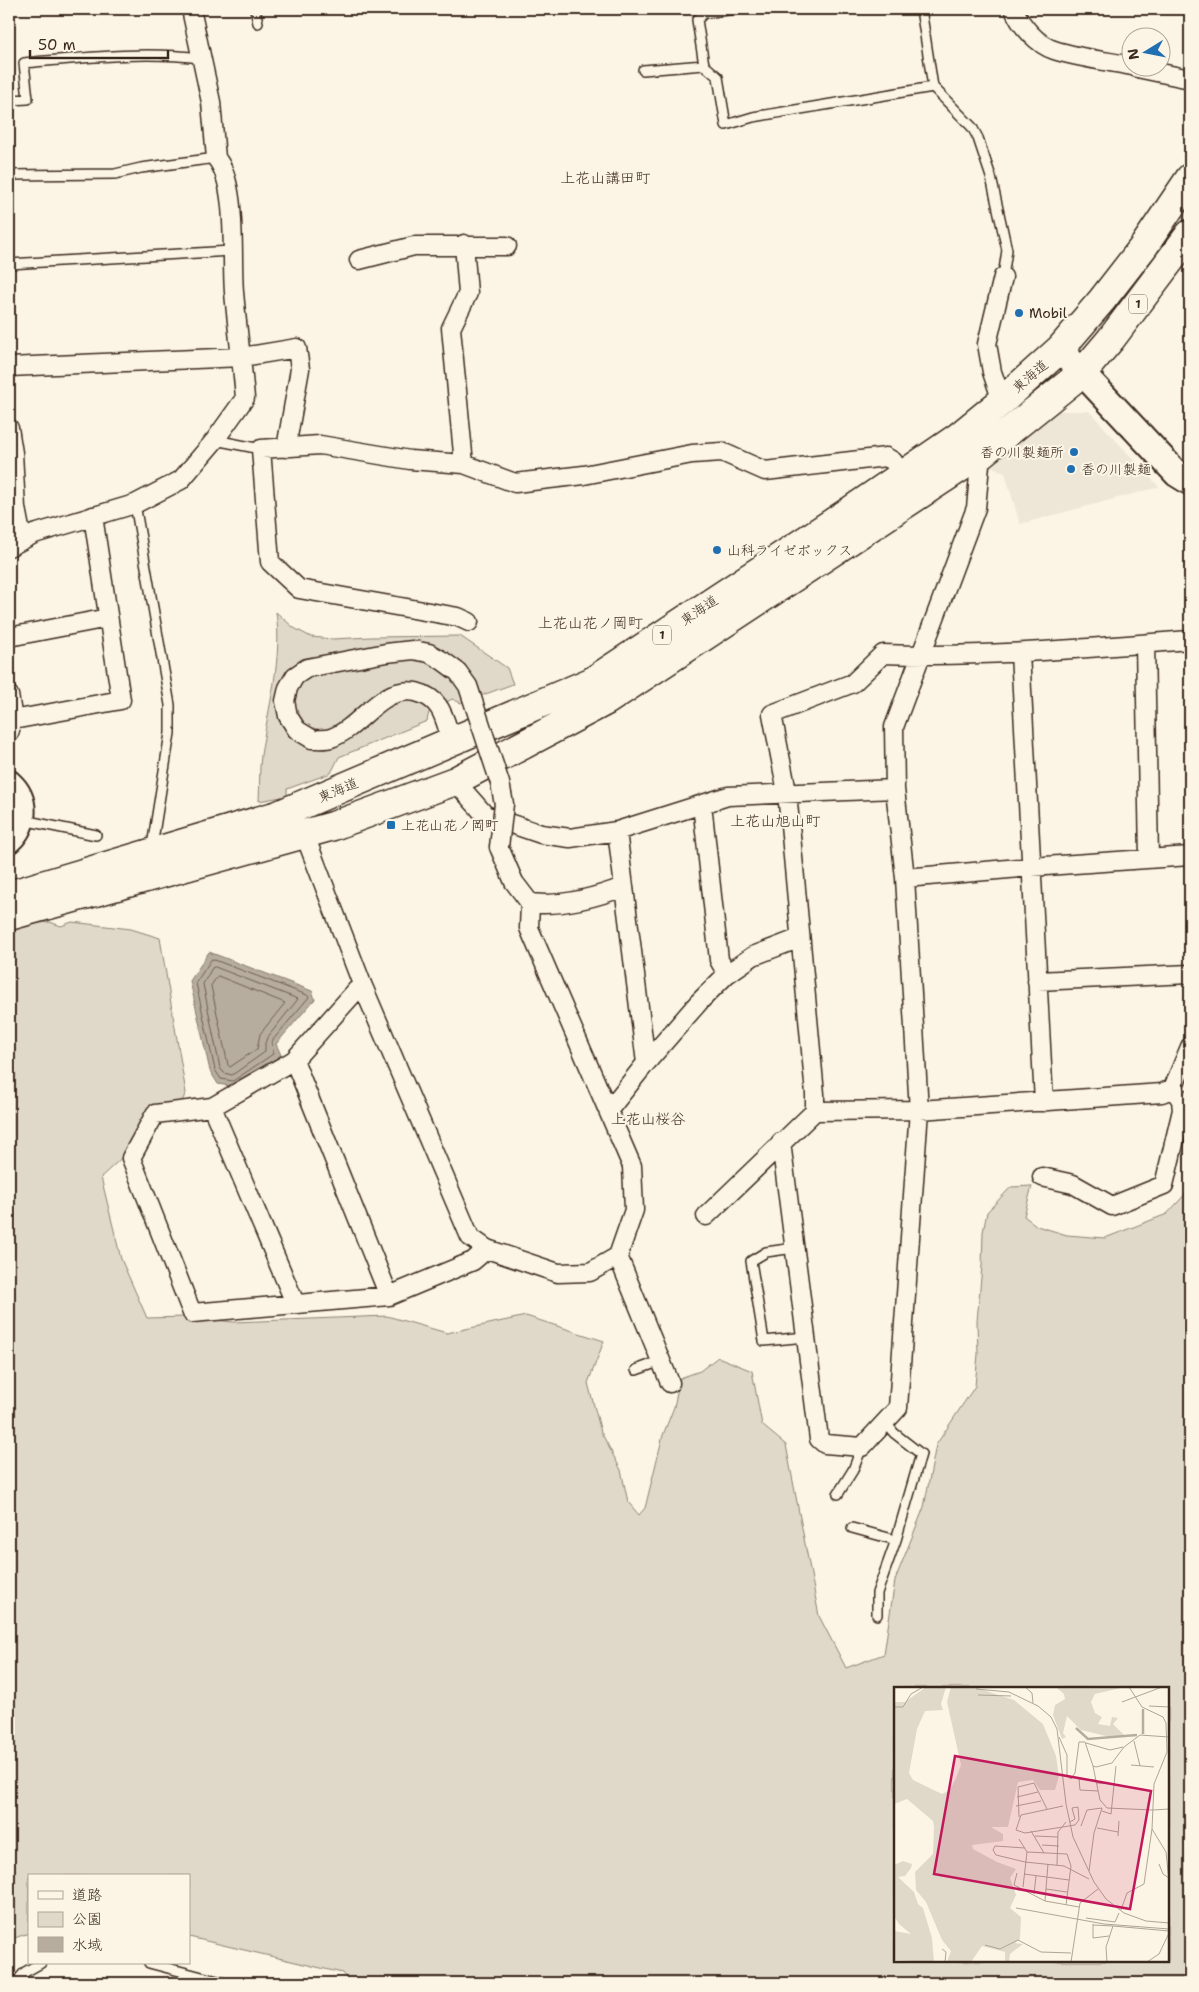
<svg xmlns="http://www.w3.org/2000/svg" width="1199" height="1992" font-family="'Shantell Sans','Klee One',sans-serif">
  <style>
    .built { fill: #eee6d6 }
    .green { fill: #e0d8c8; stroke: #8e8173; fill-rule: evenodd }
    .water { fill: #b7ad9e; stroke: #85796b }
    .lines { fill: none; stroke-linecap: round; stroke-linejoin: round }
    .shore { stroke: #6d5e51; stroke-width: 1 }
    .lane-casing { stroke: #3b2a1e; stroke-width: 12 }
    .street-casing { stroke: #3b2a1e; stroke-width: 21 }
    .secondary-casing { stroke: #3b2a1e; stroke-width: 29 }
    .highway-casing { stroke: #3b2a1e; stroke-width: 31 }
    .lane { stroke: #fcf5e5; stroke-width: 9 }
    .street { stroke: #fcf5e5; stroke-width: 18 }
    .secondary { stroke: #fcf5e5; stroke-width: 25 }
    .highway { stroke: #fcf5e5; stroke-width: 28 }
    .street-bridge-casing { stroke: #3b2a1e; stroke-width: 21; stroke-linecap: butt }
    .street-bridge { stroke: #fcf5e5; stroke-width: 18 }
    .poi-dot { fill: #1f6fb2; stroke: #fcf5e5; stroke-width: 2 }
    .labels { text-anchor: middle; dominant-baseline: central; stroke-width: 4; stroke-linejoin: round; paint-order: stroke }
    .shield { fill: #fcf5e5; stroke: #75675a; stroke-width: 1 }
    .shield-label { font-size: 12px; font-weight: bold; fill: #3b2a1e }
    .poi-label { font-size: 14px; fill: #3b2a1e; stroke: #fcf5e5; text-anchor: start }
    .street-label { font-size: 14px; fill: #3b2a1e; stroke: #fcf5e5 }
    .neighbourhood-label { font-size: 15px; fill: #3b2a1e; stroke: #fcf5e5 }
    .inset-river { fill: none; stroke: #b7ad9e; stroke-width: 2.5 }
    .inset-road { fill: none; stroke: #afa495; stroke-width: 1 }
    .view { fill: #c2185b; fill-opacity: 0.15; stroke: #c2185b; stroke-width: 2.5 }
    .inset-edge { fill: none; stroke: #3b2a1e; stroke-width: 2.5 }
  </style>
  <rect width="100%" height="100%" fill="#fcf5e5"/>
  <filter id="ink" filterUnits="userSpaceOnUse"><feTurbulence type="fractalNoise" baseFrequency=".02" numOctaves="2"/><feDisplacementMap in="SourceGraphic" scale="10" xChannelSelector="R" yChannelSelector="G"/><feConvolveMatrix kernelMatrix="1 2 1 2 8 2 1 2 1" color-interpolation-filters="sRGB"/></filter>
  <g filter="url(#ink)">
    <path class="built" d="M1057 411H1089L1159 487 1020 524 1005 473 991 466Z"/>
    <path class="green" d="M1190 198V215L1187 221 1137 291 1131 286 1160 248Z
      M276 612 294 628 311 637 333 639 371 637 460 636 507 668 513 684 461 703 452 699 429 712 427 721 339 757 331 773 287 789V796L259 801C260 786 259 770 261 755 268 708 283 660 276 612Z
      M50 922 61 926 72 922 131 929 160 938 186 1093 181 1103 101 1177 121 1259 147 1318 186 1317 234 1322 387 1316 447 1333 526 1316 604 1341 588 1383 601 1432 621 1470 628 1502 639 1515 645 1508 663 1435 674 1407 680 1378 700 1371 718 1357 752 1371 762 1425 786 1445 819 1616 846 1668 884 1654 895 1580 924 1507 936 1445 975 1386 978 1354 977 1321 982 1266 983 1232 987 1212 1011 1187 1032 1186 1024 1216 1037 1226 1067 1235 1105 1238 1167 1214 1190 1189V1983H350L342 1973 189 1937V1876H29V1933L9 1940V928L15 925ZM895 1688H1168V1961H895Z"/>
    <path class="water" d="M209 952 312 991 315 999 276 1044 281 1055 235 1087 218 1084 210 1071 190 981Z"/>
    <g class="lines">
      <path class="shore" d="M212 959 307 995 309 997 272 1041 273 1054 233 1081 221 1079 215 1070 196 983Z
        M215 967 298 999 267 1038 265 1043V1052L232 1075 224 1073 220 1068 203 984 212 968Z
        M218 976 285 1003 260 1034 257 1049 230 1067 228 1065 211 986Z"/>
      <defs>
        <path id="lane" d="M255 9 258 23
          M704 9V13L697 20 704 65 718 77 726 125 753 117 933 87
          M921 9 933 87 972 127 978 138 991 177 1007 250 1003 277
          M704 13 736 9
          M643 70 704 65
          M9 100 28 99 24 63C83 58 142 51 201 58
          M9 175 115 174 141 168 216 158
          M9 264 231 251
          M215 440 261 449
          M135 504 170 705V733L153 840V850
          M23 820 96 835
          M794 1248 766 1252 751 1261 764 1341 806 1337
          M636 1370 661 1361
          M838 1494 853 1470 862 1447
          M852 1528 896 1540
          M877 1615V1593L896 1540 921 1454 894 1433 886 1423
          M149 1963 225 1983
          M15 1983 25 1972 41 1963"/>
        <path id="street" d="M1014 9C1020 25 1038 45 1054 50 1079 58 1106 61 1132 66
          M1137 68 1190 79
          M464 244 468 293 451 328 464 464
          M359 260 414 246H507
          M9 367 242 357 297 348 300 369 286 448
          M1002 401 992 372 987 344 1003 277
          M9 428 13 453 16 508 22 539
          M9 547 34 534 135 504 181 480 215 440 245 398C242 362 237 327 234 292 231 257 238 184 216 158L211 102 191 9
          M469 622 458 617 299 589 270 562 261 449 320 445 410 460 464 464 515 483 584 475 692 454 722 452 765 471 886 457 893 461 902 475
          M9 637 108 618
          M1145 644 1149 858
          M1020 653 1044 1102
          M9 695 13 720
          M9 733 13 720 121 700 93 516
          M312 739C318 739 325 740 331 738 362 727 380 685 416 692 424 694 433 699 438 706 445 715 448 731 452 742
          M455 781 485 815 541 834 570 838 617 831 728 796 895 789
          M702 804 719 960 727 974
          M617 831 646 1063
          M304 833 362 984 470 1237 487 1249 558 1273 590 1272 618 1256 634 1210 632 1166 529 928 530 903 514 882 499 847
          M905 878 1031 867 1190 856
          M530 903C562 907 594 898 623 887
          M1037 981 1190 974
          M362 984 294 1060 212 1107 155 1114 131 1158 192 1313 389 1296 473 1261 487 1249
          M294 1060 389 1296
          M212 1107 295 1303
          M608 1111 646 1063 699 1002 727 974 753 956 800 938
          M815 1111V1094L787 792 772 714 853 683 883 654C986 658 1088 648 1190 640
          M781 1142 819 1439 825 1444 862 1447 898 1408 919 1110 905 878 895 789 894 727 976 508 981 454
          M1042 1177 1073 1184 1112 1206 1164 1185 1182 1110 1181 1100 1173 1088
          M706 1216 815 1111 919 1110 1162 1093 1173 1088 1190 1047
          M618 1256 670 1383"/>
        <path id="secondary" d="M1060 349 1177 474 1190 482
          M9 783C27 799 26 824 9 840"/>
        <path id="highway" d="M9 895 278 815 591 682 847 513 958 437 1002 401 1060 349 1102 300 1144 246 1190 178
          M9 916 333 826 455 781 606 701 981 454 1083 372 1111 339 1190 234"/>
      </defs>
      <use href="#lane" class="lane-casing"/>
      <use href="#street" class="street-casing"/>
      <use href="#secondary" class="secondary-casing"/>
      <use href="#highway" class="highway-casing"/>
      <use href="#lane" class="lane"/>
      <use href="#street" class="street"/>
      <use href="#secondary" class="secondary"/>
      <use href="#highway" class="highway"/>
      <defs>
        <path id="street-bridge" d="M312 739 297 730 288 716 285 701 288 688 295 676 307 668 386 653 413 650 429 653 443 661 458 672 468 686 500 783 504 804 499 847"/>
      </defs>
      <use href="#street-bridge" class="street-bridge-casing"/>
      <use href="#street-bridge" class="street-bridge"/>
    </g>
  </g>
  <g class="poi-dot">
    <circle cx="1019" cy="313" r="5"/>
    <circle cx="1074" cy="452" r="5"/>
    <circle cx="1071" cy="469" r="5"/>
    <circle cx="717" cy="550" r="5"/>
    <rect x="386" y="820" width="10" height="10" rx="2.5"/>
  </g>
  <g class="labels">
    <g class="shield">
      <rect x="1129" y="294.5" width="18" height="19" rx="4"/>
      <rect x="653" y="625.5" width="18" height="19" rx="4"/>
    </g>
    <g class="shield-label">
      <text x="1138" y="304">1</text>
      <text x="662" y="635">1</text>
    </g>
    <g class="poi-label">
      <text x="1029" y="313">Mobil</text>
      <text x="1064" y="452" text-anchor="end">香の川製麺所</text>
      <text x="1081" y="469">香の川製麺</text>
      <text x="727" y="550">山科ライゼボックス</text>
      <text x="401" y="825">上花山花ノ岡町</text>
    </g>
    <g class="street-label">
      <text transform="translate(1030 376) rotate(-41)">東海道</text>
      <text transform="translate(699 610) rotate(-34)">東海道</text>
      <text transform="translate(338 790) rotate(-23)">東海道</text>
    </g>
    <g class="neighbourhood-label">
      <text x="605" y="178">上花山講田町</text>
      <text x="590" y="623">上花山花ノ岡町</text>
      <text x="775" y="821">上花山旭山町</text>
      <text x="648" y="1119">上花山桜谷</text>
    </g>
  </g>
  <g transform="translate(894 1687)">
    <rect width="275" height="275" fill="#fcf5e5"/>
    <path d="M32 0H52L47 17 49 23 31 24 23 42 15 86 19 93 48 107 56 103 62 91 67 78 53 15 57 0H80L120 13 149 37 162 69 165 89 161 103H146L139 93 124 95 114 140H97L109 147V154L78 158 79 162 103 175 122 182 116 191 122 208 116 221 127 230 126 252 121 256 129 257 116 267 115 275H111V265L88 259 77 275H53L57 264 48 253 32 215 22 203 21 185 39 167 40 140 39 134 13 112 0 117V15H11ZM162 0H231L201 7 197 15 201 26 208 30 204 37 216 39 218 30 224 31 219 37 230 48 216 50 187 43 173 29 169 46 172 50 168 52 159 28 161 18 171 12 170 7ZM9 174 18 177 17 181 11 189 4 190 20 205 24 217 29 221 38 251 40 275 0 273V244L17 247 5 237 0 229V178Z" fill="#e0d8c8"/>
    <path class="inset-river" d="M249 22V47M182 41 194 52 243 48"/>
    <path class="inset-road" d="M131 0 138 6 139 16M235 0 248 20 269 30 272 36 273 65 260 97 258 142 272 165 275 194M82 2 115 5 144 19 157 30 163 42 172 117 179 150 200 195 212 212 230 226 252 234 275 236M84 8 117 9M228 15 268 0M255 19 275 20M0 20H9L17 7 29 0M165 50 173 68V89L177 92 181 86 185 55H191L199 79 202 80 218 76 230 60 246 48 275 50M240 54 246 79M192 56 216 63 229 60M237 78 260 80M199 79 206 113 213 121 259 123M181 90 185 92 186 103 204 104M185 92 202 93M203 96 220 97M123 110 144 105M122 119 147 114M169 119 127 128 122 143 131 146 181 138 185 133 184 120 178 121 181 132 176 135M259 123 275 122M208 124 217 127 222 79M125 130 124 100 140 96 153 122M187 139 193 123 208 121 200 146 195 184M203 141 224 145M137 144 150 166M141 149 164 150M224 149 225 134M125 152 133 165 129 200M148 158 165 159M131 161 101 159 99 163 102 168 131 175 170 179 195 192M133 165 173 167 177 179 172 218M265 177 269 187 275 191M163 178 164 145 172 135M123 186 120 198 151 214 185 220M130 187 175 193M152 202 173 205M140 207 142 189M151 214 154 177M122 221 210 237 275 242M227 223 233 206 250 197 258 142M192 231 221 235 225 226M199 237V251L215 249M199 238 219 239M91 258 106 262 124 253 147 265 177 266M48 262 52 265 51 275M177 275 186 216 204 202M213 275 212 260 219 239 275 244M253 275 265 267 275 246"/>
    <path class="view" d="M61 69 257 104 236 222 40 187Z"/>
    <rect width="275" height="275" class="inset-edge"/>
  </g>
  <rect width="1199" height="1992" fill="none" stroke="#fcf5e5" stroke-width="30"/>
  <rect x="15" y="15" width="1169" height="1962" fill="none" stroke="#3b2a1e" stroke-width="2" filter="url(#ink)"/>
  <rect x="28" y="1874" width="162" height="90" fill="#fcf5e5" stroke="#afa495"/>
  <rect x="38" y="1891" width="25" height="8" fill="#fcf5e5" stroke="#afa495"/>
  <text x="72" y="1900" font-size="15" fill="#3b2a1e">道路</text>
  <rect x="38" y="1912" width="25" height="15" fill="#e0d8c8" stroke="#afa495"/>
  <text x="72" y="1924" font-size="15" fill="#3b2a1e">公園</text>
  <rect x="38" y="1937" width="25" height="15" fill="#b7ad9e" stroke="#afa495"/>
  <text x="72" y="1950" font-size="15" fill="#3b2a1e">水域</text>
  <g transform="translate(1146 52) rotate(260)"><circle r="24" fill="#fcf5e5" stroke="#afa495"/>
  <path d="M0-4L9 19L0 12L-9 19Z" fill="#1f6fb2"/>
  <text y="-8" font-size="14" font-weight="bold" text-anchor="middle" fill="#3b2a1e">N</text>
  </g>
  <path d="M30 50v8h138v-8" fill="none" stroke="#3b2a1e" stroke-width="2.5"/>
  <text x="38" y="50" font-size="15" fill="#3b2a1e" stroke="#fcf5e5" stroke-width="4" paint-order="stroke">50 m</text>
</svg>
